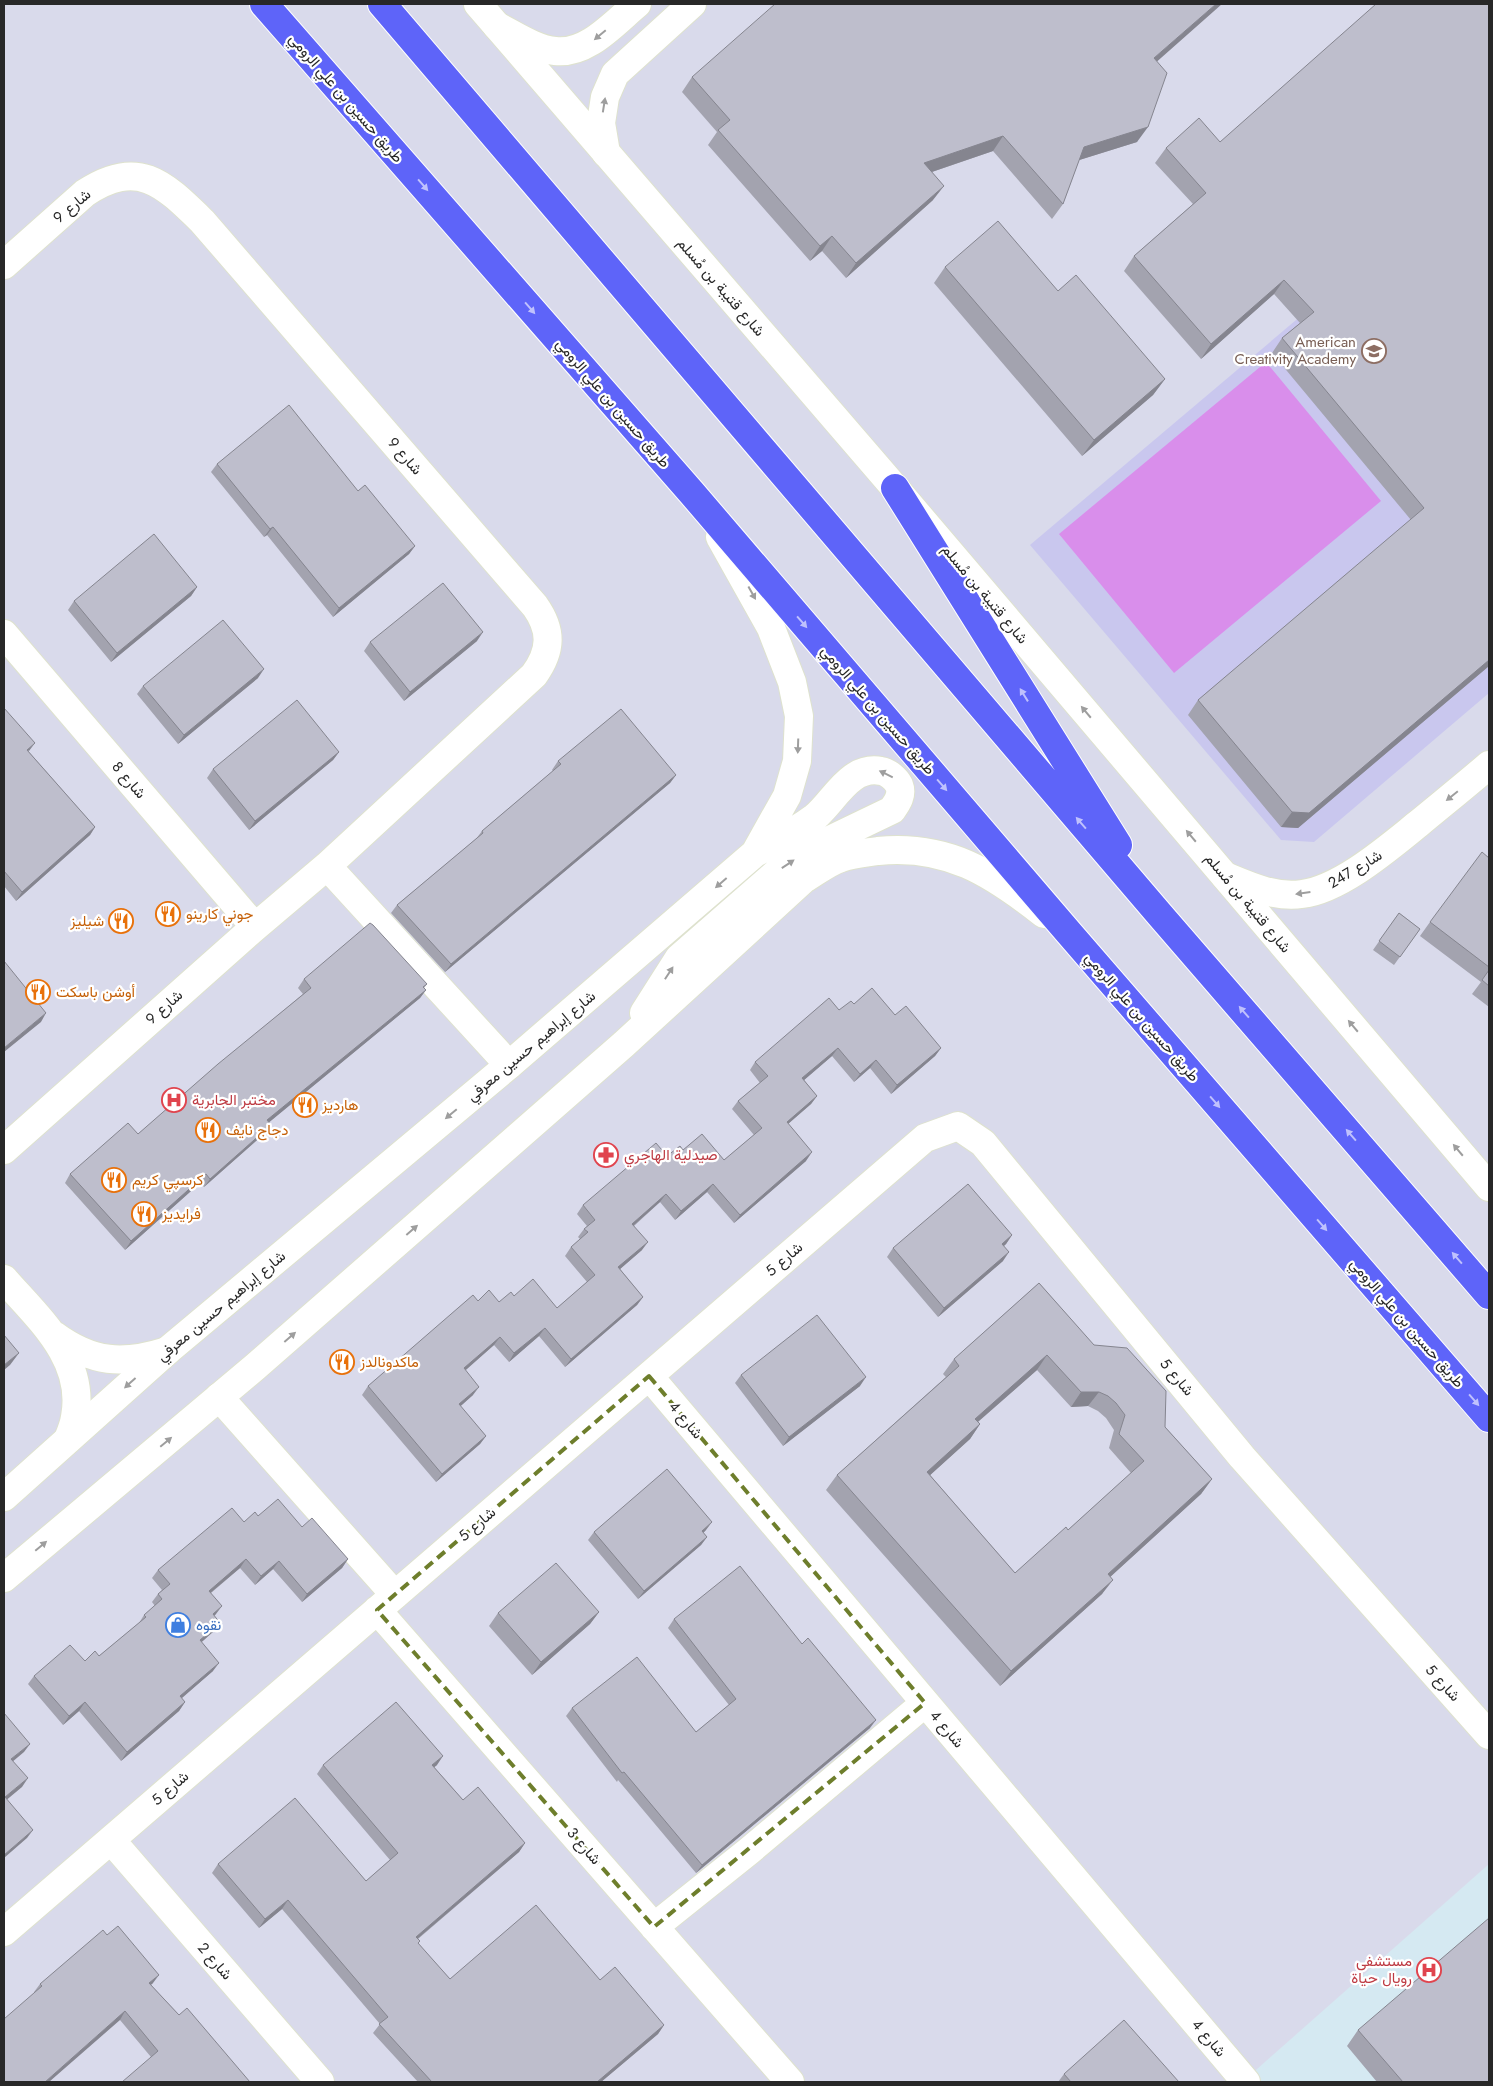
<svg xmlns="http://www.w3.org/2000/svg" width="1493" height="2086" font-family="Jost,Vazirmatn,sans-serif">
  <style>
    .education { fill: #c9c7ee }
    .medical { fill: #d5e9f2 }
    .pitch { fill: #d98eeb }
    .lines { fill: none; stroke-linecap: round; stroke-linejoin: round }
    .minor-casing { stroke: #dee2ce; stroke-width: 30 }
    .tertiary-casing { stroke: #dee2ce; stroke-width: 30 }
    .trunk-casing { stroke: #fff; stroke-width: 30 }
    .minor { stroke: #fff; stroke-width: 28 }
    .tertiary { stroke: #fff; stroke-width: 28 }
    .trunk { stroke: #5e64f9; stroke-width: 28 }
    .wall { fill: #a3a3af; fill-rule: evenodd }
    .shaded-wall { fill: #85858f }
    .building { fill: #bebecc; stroke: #85858f; fill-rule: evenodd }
    .oneway { fill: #9e9e9e }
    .oneway2 { fill: #bfc1fd }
    .marked { fill: none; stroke: #6e7e2c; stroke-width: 4; stroke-dasharray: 10 6; stroke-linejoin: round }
    .labels { text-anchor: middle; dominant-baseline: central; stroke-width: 4.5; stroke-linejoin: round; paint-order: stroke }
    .street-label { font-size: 15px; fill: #282828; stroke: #fff }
    .education-label { font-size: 15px; fill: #785e54; stroke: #fff; text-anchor: end }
    .food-label { font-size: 15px; fill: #c56008; stroke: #fff; text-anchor: start }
    .health-label { font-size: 15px; fill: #be3a42; stroke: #fff; text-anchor: start }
    .shop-label { font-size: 15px; fill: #366cbe; stroke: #fff; text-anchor: start }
  </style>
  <rect width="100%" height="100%" fill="#d9daeb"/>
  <path class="education" d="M1489 157V693L1314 842 1281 840 1030 545Z"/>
  <path class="medical" d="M1489 1864V2082H1253L1248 2077Z"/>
  <path class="pitch" d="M1266 362 1381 501 1174 673 1059 534Z"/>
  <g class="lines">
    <defs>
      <path id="minor" d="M497 26C515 35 535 49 555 51 587 55 614 23 637 4
        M606 153 601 123 605 97 615 74 692 4
        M4 265 85 193C138 158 163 183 202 221L535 606C552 630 552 650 534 675L327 866 255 927 4 1150
        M4 634 255 927
        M327 866 509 1065
        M1225 876C1249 886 1275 898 1302 894 1341 889 1388 848 1418 824 1442 804 1466 785 1489 765
        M4 1279C38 1318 86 1359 75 1417 74 1424 71 1432 68 1439
        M54 1335C92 1363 123 1365 167 1351
        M649 1376 1246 2082
        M219 1397 395 1595
        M377 1610 790 2082
        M111 1840 320 2082
        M654 1927 749 1851 925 1703
        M4 1932 925 1138 958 1126 983 1143 1242 1457 1489 1735"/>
      <path id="tertiary" d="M478 4 895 488 1489 1187
        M644 1013 679 958 782 868 813 848 892 810C897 803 903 795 899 785 896 779 888 772 881 771 850 765 835 800 815 817 796 831 776 842 755 853
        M4 1497 167 1351 509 1065 755 853 787 796 797 761 799 716 792 682 771 628 720 537
        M4 1578 255 1367 624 1044 804 879C816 872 828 862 841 858 853 854 865 853 878 851 947 844 992 873 1044 914"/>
      <path id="trunk" d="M264 4 691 492 1069 933 1489 1418
        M382 4 1160 915 1489 1295
        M895 488 1118 845"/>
    </defs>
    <use href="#minor" class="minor-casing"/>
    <use href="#tertiary" class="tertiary-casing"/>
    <use href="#trunk" class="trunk-casing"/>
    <use href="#minor" class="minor"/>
    <use href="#tertiary" class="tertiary"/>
    <use href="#trunk" class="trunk"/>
  </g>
  <path class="wall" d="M1489 4V666L1298 828 1281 827 1188 715 1198 700 1411 520 1272 353 1282 338 1300 323 1274 294 1201 359 1124 271 1134 256 1193 204 1155 163 1166 148 1220 142Z
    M1157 61 1137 142 1079 160 1063 204 1052 219 993 151 932 172 933 200 846 278 822 251 810 261 708 145 717 132 682 92 692 77Z
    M945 267 1058 291 1165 379 1153 395 1082 456 934 283Z
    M217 464 358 491 415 546 409 554 333 617 267 535 264 537 211 472Z
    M197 587 191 596 111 662 68 610 74 601Z
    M477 641 404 701 364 651 370 642Z
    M258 678 178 744 137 694 143 686Z
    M4 708 29 752 95 827 90 835 16 901 4 886Z
    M339 752 333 760 249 830 207 778 213 769Z
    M558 761 676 775 670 783 445 972 391 913 397 905 476 839 482 831 553 771 552 770Z
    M1489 858V1007L1472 994 1481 982 1420 936 1430 922Z
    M1399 913 1420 929 1394 965 1373 950Z
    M304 979 427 984 424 988 426 990 420 998 269 1122 265 1133 204 1187 200 1183 125 1250 65 1183 70 1174 138 1134 303 994 298 988Z
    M854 1004 895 1015 941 1048 935 1056 891 1094 870 1068 854 1082 832 1056 804 1080 817 1096 811 1104 788 1124 806 1161 734 1223 707 1192 675 1220 660 1202 634 1226 642 1250 620 1269 643 1297 637 1305 565 1367 539 1336 509 1362 494 1345 465 1370 473 1395 460 1406 486 1436 480 1444 436 1482 362 1395 368 1386 478 1301 499 1302 514 1296 557 1308 587 1282 565 1256 571 1247 580 1239 578 1237 584 1229 587 1226 577 1214 583 1205 667 1156 683 1150 724 1160 754 1135 732 1109 738 1101 760 1083 750 1070 755 1062 839 1010Z
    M1012 1235 1006 1244 1004 1246 1003 1261 938 1317 887 1257 893 1248Z
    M1039 1283 1165 1427 1212 1479 1201 1494 1110 1577 1102 1594 1000 1686 826 1490 837 1475 946 1377 943 1374 954 1359ZM1037 1370 1071 1407 1088 1406 1098 1411 1106 1418 1114 1430 1109 1448 1131 1473 1068 1530 1015 1573 930 1475 970 1439 980 1424 978 1422Z
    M741 1375 860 1386 783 1446 735 1383Z
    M258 1516 302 1527 348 1559 342 1568 302 1602 273 1569 255 1585 240 1568 211 1593 216 1614 214 1616 220 1623 214 1631 201 1642 213 1671 181 1698 185 1702 179 1711 121 1761 79 1711 63 1725 28 1684 34 1676 99 1656 139 1623 144 1615 155 1606 152 1602 158 1594 162 1590 152 1578 158 1570 244 1522Z
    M706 1530 703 1533 707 1537 701 1545 638 1599 588 1540 594 1532Z
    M599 1612 590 1624 532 1675 489 1626 498 1613Z
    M674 1619 802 1644 870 1728 696 1873 618 1780 617 1782 566 1716 572 1708 696 1732 729 1705 668 1628Z
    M323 1765H437L434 1767 463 1800 525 1843 519 1852 418 1939V1944L450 1979 600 1980 664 2025 658 2034 601 2082H418L373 2033 380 2024 282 1909 259 1928 212 1873 218 1864 366 1881 390 1860 317 1774Z
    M153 1983 151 1985 179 2015 250 2082 151 2057 120 2020 34 1992 40 1984Z
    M1358 2030 1489 2082H1377L1347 2046Z
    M1064 2074 1179 2082H1058Z"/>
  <path class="shaded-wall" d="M1216 4H1222L1144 73 1154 58Z
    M1148 127 1137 142 1073 162 1084 147Z
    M1003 136 993 151 914 178 924 163Z
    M944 186 933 200 846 278 856 263Z
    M832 236 822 251 810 261 820 246Z
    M1284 280 1274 294 1201 359 1211 344Z
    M1165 379 1153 395 1082 456 1094 440Z
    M273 527 267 535 264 537 270 529Z
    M415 546 409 554 333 617 339 608Z
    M197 587 191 596 111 662 117 653Z
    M483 632 477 641 404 701 410 692Z
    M1489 660V666L1298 828 1281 827 1292 812Z
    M264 669 258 678 178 744 184 735Z
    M35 743 29 751 27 750Z
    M339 752 333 760 249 830 255 821Z
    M676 775 670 783 445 972 451 964Z
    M95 827 90 835 16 901 22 892Z
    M426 990 420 998 261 1129 267 1120Z
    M46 1013 41 1022 4 1052V1048Z
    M838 1048 832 1056 796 1087 802 1078Z
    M941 1048 935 1056 891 1094 897 1085Z
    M876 1060 870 1068 854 1082 860 1074Z
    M817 1096 811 1104 781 1130 787 1122Z
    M271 1125 265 1133 204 1187 210 1179Z
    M812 1152 806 1161 734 1223 740 1215Z
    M206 1174 200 1183 125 1250 131 1241Z
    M713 1184 707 1192 675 1220 681 1211Z
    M666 1194 660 1202 626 1232 632 1224Z
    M1012 1235 1006 1244 996 1253 1002 1244Z
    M648 1242 642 1250 612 1276 618 1267Z
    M1009 1252 1003 1261 938 1317 944 1308Z
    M643 1297 637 1305 565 1367 571 1359Z
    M545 1328 539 1336 509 1362 514 1353Z
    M500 1337 494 1345 458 1377 464 1368Z
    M19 1353 10 1365 4 1370V1365Z
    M1047 1355 1037 1370 965 1433 975 1419Z
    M866 1377 860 1386 783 1446 789 1437Z
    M479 1387 473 1395 453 1413 459 1404Z
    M1081 1392H1099L1088 1406 1071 1407Z
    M980 1424 970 1439 917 1487 927 1472Z
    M486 1436 480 1444 436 1482 442 1474Z
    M1212 1479 1201 1494 1097 1589 1108 1574Z
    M712 1522 706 1530 696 1540 702 1531Z
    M707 1537 701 1545 638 1599 644 1591Z
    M246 1559 240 1568 203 1599 209 1591Z
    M348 1559 342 1568 302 1602 307 1594Z
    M279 1561 273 1569 255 1585 261 1576Z
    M1113 1580 1102 1594 1000 1686 1011 1671Z
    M222 1606 216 1614 207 1622 213 1614Z
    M599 1612 590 1624 532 1675 541 1662Z
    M220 1623 214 1631 194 1649 200 1640Z
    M219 1663 213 1671 174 1705 180 1696Z
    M85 1702 79 1711 63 1725 69 1716Z
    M185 1702 179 1711 121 1761 127 1752Z
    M876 1720 870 1728 696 1873 702 1865Z
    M30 1744 24 1752 5 1768 11 1759Z
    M443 1756 437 1765 426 1774 432 1765Z
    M28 1778 22 1787 4 1802 5 1797Z
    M33 1830 27 1838 4 1858V1855Z
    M525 1843 519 1852 410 1945 416 1937Z
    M288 1900 282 1909 259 1928 265 1919Z
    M159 1975 153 1983 143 1991 149 1983Z
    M125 2011 120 2020 49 2082H45Z
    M664 2025 658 2034 601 2082H597Z"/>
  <path class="building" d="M775 4H1216L1154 58 1167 73 1148 127 1084 147 1063 204 1003 136 924 163 944 186 856 263 832 236 820 246 718 130 730 120 692 77Z
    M1376 4H1489V660L1309 813 1292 812 1198 700 1424 508 1282 338 1314 312 1284 280 1211 344 1134 256 1206 193 1166 148 1199 118 1220 142Z
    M998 221 1058 291 1076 275 1165 379 1094 440 945 267Z
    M289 405 358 491 365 485 415 546 339 608 273 527 270 529 217 464Z
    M154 534 197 587 117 653 74 601Z
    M443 583 483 632 410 692 370 642Z
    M223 620 264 669 184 735 143 686Z
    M297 700 339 752 255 821 213 769Z
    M4 708 35 743 27 750 95 827 22 892 4 871Z
    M621 709 676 775 451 964 397 905 483 833 482 831 561 764 558 761Z
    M1482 852 1489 858V967L1430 922Z
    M1399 913 1420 929 1400 957 1379 941Z
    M370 923 373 925 427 984 423 987 426 990 267 1120 271 1125 210 1179 206 1174 131 1241 70 1174 128 1123 138 1134 218 1064 311 988 304 979Z
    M4 961 46 1013 4 1048Z
    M1489 970V986L1482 980Z
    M872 988 895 1015 906 1006 941 1048 897 1085 876 1060 860 1074 838 1048 802 1078 817 1096 787 1122 812 1152 740 1215 713 1184 681 1211 666 1194 632 1224 648 1242 618 1267 643 1297 571 1359 545 1328 514 1353 500 1337 464 1368 479 1387 459 1404 486 1436 442 1474 368 1386 473 1295 478 1301 489 1290 499 1302 511 1292 514 1296 533 1279 557 1308 595 1275 571 1247 588 1232 584 1229 595 1220 583 1205 656 1143 667 1156 680 1146 683 1150 702 1134 724 1160 762 1128 738 1101 768 1076 755 1062 829 998 839 1010 851 1001 854 1004Z
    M968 1184 1012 1235 1002 1244 1009 1252 944 1308 893 1248Z
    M1039 1283 1094 1345 1127 1348 1166 1391 1165 1427 1212 1479 1108 1574 1113 1580 1011 1671 837 1475 959 1366 954 1359ZM1047 1355 1081 1392H1099L1108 1396 1116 1403 1125 1415 1119 1434 1144 1461 1068 1530 1066 1527 1015 1573 927 1472 980 1424 975 1419Z
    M817 1315 866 1377 789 1437 741 1375Z
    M4 1335 19 1353 4 1365Z
    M667 1469 712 1522 702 1531 707 1537 644 1591 594 1532Z
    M278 1499 302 1527 312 1518 348 1559 307 1594 279 1561 261 1576 246 1559 209 1591 222 1606 213 1614 220 1623 200 1640 219 1663 180 1696 185 1702 127 1752 85 1702 69 1716 34 1676 70 1645 85 1661 95 1651 99 1656 146 1617 144 1615 162 1599 158 1594 170 1584 158 1570 232 1508 244 1522 255 1512 258 1516Z
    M556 1563 599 1612 541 1662 498 1613Z
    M740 1566 802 1644 808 1638 876 1720 702 1865 624 1772 622 1773 572 1708 637 1657 696 1732 736 1699 674 1619Z
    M396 1702 443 1756 432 1765 463 1800 478 1787 525 1843 416 1937 420 1941 418 1943 450 1979 536 1905 600 1980 615 1967 664 2025 597 2082H432L379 2024 388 2017 288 1900 265 1919 218 1864 295 1798 366 1881 398 1853 323 1765Z
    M4 1713 30 1744 11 1759 28 1778 5 1797 33 1830 4 1855Z
    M1489 1918V2082H1403L1358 2030Z
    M118 1926 159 1975 149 1983 179 2015 187 2008 250 2082H122L158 2051 125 2011 45 2082H4V2019L42 1986 40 1984 103 1930 107 1935Z
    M1124 2020 1179 2082H1071L1064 2074Z"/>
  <defs><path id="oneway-solid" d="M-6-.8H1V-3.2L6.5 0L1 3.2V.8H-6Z" transform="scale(1.25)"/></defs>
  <g class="oneway">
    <use href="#oneway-solid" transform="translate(600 35) rotate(140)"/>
    <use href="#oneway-solid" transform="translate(604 105) rotate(-81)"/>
    <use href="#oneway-solid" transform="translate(752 593) rotate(61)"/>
    <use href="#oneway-solid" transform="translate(1086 712) rotate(-130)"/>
    <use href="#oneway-solid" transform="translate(798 746) rotate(92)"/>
    <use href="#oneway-solid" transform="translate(886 774) rotate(-154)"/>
    <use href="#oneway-solid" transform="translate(1452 796) rotate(141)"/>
    <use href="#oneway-solid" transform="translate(1191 836) rotate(-130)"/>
    <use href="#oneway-solid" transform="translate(788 864) rotate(-34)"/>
    <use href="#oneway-solid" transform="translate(721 883) rotate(139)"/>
    <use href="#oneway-solid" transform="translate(1303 893) rotate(172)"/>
    <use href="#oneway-solid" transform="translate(669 973) rotate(-57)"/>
    <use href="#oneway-solid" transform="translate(1353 1026) rotate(-130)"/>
    <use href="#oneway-solid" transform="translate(451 1114) rotate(140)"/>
    <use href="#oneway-solid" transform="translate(1458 1150) rotate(-130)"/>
    <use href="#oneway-solid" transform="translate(412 1230) rotate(-41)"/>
    <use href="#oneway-solid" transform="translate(290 1337) rotate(-41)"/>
    <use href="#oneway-solid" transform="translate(130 1383) rotate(138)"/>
    <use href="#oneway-solid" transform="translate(166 1442) rotate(-40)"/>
    <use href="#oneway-solid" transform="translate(41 1546) rotate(-40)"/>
  </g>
  <g class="oneway2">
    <use href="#oneway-solid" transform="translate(423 185) rotate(49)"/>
    <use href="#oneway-solid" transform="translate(530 308) rotate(49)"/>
    <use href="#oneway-solid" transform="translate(802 622) rotate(49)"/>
    <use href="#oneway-solid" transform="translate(1024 695) rotate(-122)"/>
    <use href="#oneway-solid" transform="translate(942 785) rotate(49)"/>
    <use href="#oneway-solid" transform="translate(1081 823) rotate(-131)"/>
    <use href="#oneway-solid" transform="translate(1244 1012) rotate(-131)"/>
    <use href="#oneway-solid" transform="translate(1215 1102) rotate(49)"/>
    <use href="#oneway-solid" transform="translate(1351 1135) rotate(-131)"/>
    <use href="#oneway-solid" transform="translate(1322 1225) rotate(49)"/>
    <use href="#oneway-solid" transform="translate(1457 1258) rotate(-131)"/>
    <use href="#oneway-solid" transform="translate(1474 1400) rotate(49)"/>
  </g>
  <path class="marked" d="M649 1376 925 1703 654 1927 377 1610Z"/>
  <defs>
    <symbol id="school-ring" viewBox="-11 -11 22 22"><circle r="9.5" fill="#fff" stroke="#8d6e63" stroke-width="1.5"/><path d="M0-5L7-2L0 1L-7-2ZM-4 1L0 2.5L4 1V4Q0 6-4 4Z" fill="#8d6e63"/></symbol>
    <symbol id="restaurant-ring" viewBox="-11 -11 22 22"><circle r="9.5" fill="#fff" stroke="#e8710a" stroke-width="1.5"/><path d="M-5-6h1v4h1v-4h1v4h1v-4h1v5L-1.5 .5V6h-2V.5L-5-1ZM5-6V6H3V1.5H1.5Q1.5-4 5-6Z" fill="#e8710a"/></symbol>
    <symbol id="hospital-ring" viewBox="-11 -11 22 22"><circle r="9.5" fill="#fff" stroke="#e0444e" stroke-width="1.5"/><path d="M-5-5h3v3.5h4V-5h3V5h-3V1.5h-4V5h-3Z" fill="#e0444e"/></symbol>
    <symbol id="pharmacy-ring" viewBox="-11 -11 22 22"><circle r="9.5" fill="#fff" stroke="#e0444e" stroke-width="1.5"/><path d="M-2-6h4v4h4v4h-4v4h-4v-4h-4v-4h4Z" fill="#e0444e"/></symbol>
    <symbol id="shop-ring" viewBox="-11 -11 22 22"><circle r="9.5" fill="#fff" stroke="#3f7fe0" stroke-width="1.5"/><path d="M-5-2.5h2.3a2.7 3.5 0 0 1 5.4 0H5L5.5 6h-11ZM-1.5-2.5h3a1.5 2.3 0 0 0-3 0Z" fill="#3f7fe0"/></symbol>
  </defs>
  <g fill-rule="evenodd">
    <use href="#school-ring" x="1360" y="337" width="28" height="28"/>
    <use href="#restaurant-ring" x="154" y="900" width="28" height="28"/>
    <use href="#restaurant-ring" x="107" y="907" width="28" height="28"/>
    <use href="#restaurant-ring" x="24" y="978" width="28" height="28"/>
    <use href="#hospital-ring" x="160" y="1086" width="28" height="28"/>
    <use href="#restaurant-ring" x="291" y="1091" width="28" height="28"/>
    <use href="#restaurant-ring" x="194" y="1116" width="28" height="28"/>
    <use href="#pharmacy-ring" x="592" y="1141" width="28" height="28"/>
    <use href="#restaurant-ring" x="100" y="1166" width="28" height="28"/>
    <use href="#restaurant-ring" x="130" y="1200" width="28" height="28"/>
    <use href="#restaurant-ring" x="328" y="1348" width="28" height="28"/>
    <use href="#shop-ring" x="164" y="1611" width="28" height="28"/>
    <use href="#hospital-ring" x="1415" y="1956" width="28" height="28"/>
  </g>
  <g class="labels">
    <g class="street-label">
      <text transform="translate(346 98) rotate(49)">طريق حسين بن علي الرومي</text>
      <text transform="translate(72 206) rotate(-40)">شارع 9</text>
      <text transform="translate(721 287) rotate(49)">شارع قتيبة بن مُسلم</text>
      <text transform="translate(613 403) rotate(49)">طريق حسين بن علي الرومي</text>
      <text transform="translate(405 456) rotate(49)">شارع 9</text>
      <text transform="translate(985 594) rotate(50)">شارع قتيبة بن مُسلم</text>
      <text transform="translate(878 710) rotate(49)">طريق حسين بن علي الرومي</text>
      <text transform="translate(129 780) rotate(49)">شارع 8</text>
      <text transform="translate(1355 869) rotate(-31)">شارع 247</text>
      <text transform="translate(1248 903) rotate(50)">شارع قتيبة بن مُسلم</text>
      <text transform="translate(164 1007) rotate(-42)">شارع 9</text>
      <text transform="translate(1142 1017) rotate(49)">طريق حسين بن علي الرومي</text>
      <text transform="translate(531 1046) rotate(-40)">شارع إبراهيم حسين معرفي</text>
      <text transform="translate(784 1259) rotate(-41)">شارع 5</text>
      <text transform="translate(221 1306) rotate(-40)">شارع إبراهيم حسين معرفي</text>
      <text transform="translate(1407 1323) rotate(49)">طريق حسين بن علي الرومي</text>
      <text transform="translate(1177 1377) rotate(50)">شارع 5</text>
      <text transform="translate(686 1420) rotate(50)">شارع 4</text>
      <text transform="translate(477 1524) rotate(-41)">شارع 5</text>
      <text transform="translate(1443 1683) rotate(48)">شارع 5</text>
      <text transform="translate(947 1729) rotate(50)">شارع 4</text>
      <text transform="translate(170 1788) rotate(-41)">شارع 5</text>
      <text transform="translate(584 1846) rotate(49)">شارع 3</text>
      <text transform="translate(215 1961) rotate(49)">شارع 2</text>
      <text transform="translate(1209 2038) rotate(50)">شارع 4</text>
    </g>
    <g class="education-label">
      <text x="1356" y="342">American<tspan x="1356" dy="17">Creativity Academy</tspan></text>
    </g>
    <g class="food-label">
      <text x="186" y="914">جوني كارينو</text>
      <text x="104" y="921" text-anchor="end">شيليز</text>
      <text x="56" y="992">أوشن باسكت</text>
      <text x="322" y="1105">هارديز</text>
      <text x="226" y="1130">دجاج نايف</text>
      <text x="132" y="1180">كرسپي كريم</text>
      <text x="162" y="1214">فرايديز</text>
      <text x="360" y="1362">ماكدونالدز</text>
    </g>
    <g class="health-label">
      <text x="192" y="1100">مختبر الجابرية</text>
      <text x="624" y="1155">صيدلية الهاجري</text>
      <text x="1412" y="1961" text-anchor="end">مستشفى<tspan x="1412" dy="17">رويال حياة</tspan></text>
    </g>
    <g class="shop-label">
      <text x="196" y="1625">نقوه</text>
    </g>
  </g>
  <rect width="1493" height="2086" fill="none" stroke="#282828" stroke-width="10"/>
</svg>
